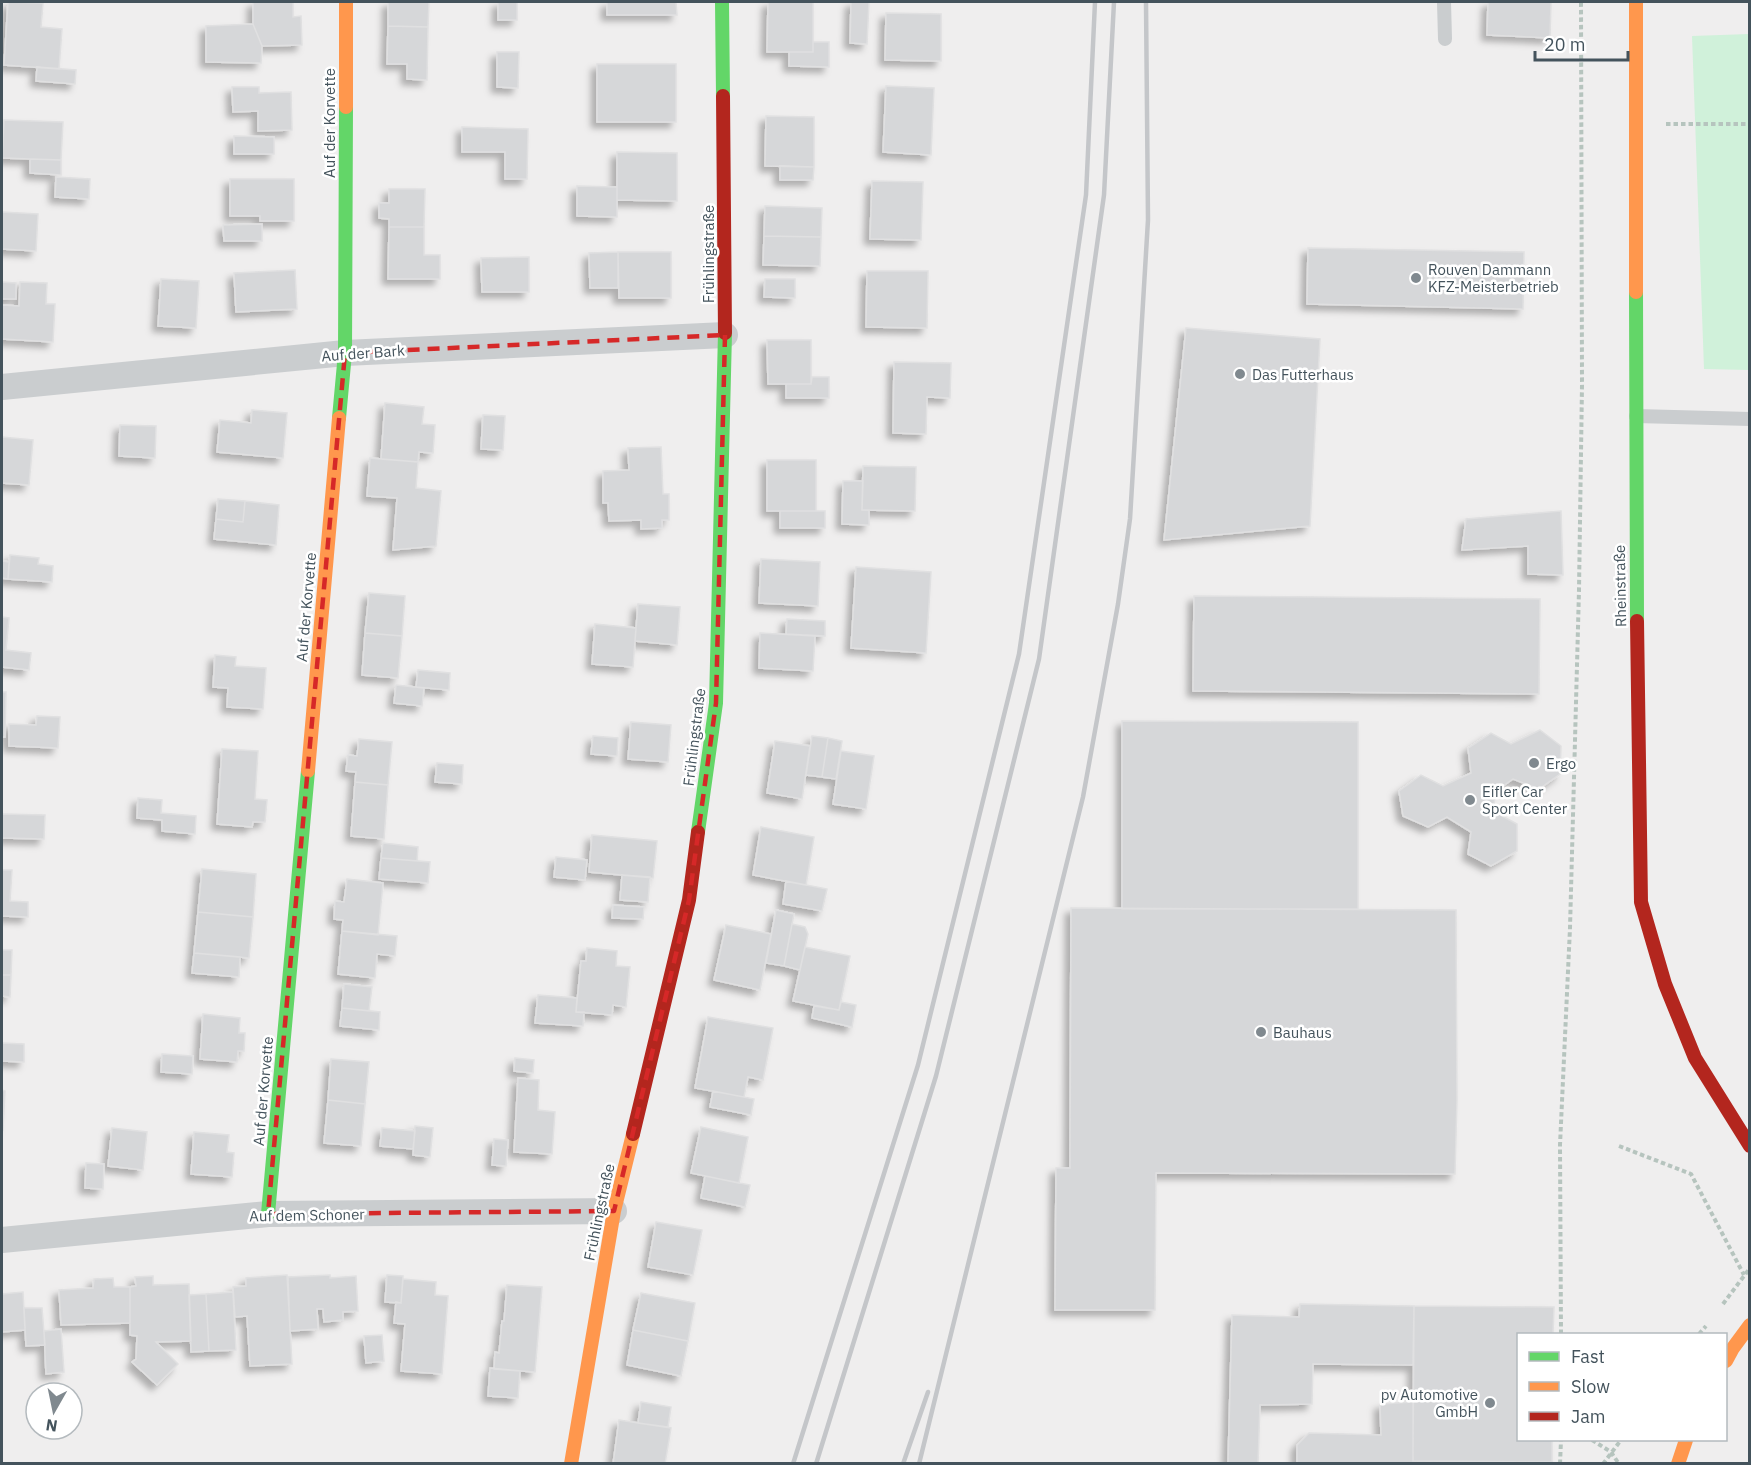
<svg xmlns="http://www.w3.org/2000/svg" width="1751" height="1465" font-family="'IBM Plex Sans',sans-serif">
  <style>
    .green { fill: #d0f1da }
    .building { fill: #d6d7d9; stroke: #e0e0e1; stroke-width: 1.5; filter: url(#shadow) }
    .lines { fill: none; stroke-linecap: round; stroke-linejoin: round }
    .path { stroke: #b6c4be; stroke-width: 4; stroke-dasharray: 4.5 3; stroke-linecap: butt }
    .lane { stroke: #cacdcf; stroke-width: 14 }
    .street { stroke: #cacdcf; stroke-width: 26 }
    .fast { stroke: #63d668; stroke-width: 14 }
    .slow { stroke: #ff974d; stroke-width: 14 }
    .jam { stroke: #b3261e; stroke-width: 14 }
    .rail { stroke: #c4c6c9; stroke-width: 4.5 }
    .marked { fill: none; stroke: #d62828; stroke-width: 4.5; stroke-dasharray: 12 8; stroke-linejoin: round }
    .poi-dot { fill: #80898f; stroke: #fff; stroke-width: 2 }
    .labels { text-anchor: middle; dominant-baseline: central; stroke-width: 5; stroke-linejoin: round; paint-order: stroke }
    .street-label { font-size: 15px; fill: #44535c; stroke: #fff }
    .poi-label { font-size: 15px; fill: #44535c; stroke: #fff; text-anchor: start }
  </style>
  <defs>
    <filter id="shadow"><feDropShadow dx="-5.5" dy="5.5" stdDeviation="3" flood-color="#0004"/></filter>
  </defs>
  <rect width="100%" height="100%" fill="#efeeee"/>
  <path class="green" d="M1749 34V370L1704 369 1692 36Z"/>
  <path class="building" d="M8 2 43 3 41 27 62 29 59 69 4 65Z
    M253 2H293V17L301 16 302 45 262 46 253 24Z
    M388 2H429L428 27 388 26Z
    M498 2H517V20H498Z
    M607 2H676L677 15H607Z
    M768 2H813V52H767Z
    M851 2H869L867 44 850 43Z
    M1488 2H1551L1550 38 1487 35Z
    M886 13 941 14V61L885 60Z
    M253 24 262 46 261 63 206 62V26Z
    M388 26 428 27 427 80 407 79V64H387Z
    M813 42H829V67L789 66V52H813Z
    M497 52H519L518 88 497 87Z
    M597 64H676V122H597Z
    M37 67 76 70 75 84 36 81Z
    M886 86 934 88 931 155 883 152Z
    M232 87H259V93L291 92 292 130 258 131V111L233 112Z
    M766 116 814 117V167L765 166Z
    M4 120 63 122 61 160 2 158Z
    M462 127 528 129 527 179H505V152H462Z
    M234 136 274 137V154H234Z
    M617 152 677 153V201L617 200Z
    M30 159 61 160V175L30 173Z
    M780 166 814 167 813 180H780Z
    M56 177 90 179 89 199 55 197Z
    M230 179H294V221H260V216H230Z
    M872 181 923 182 921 240 870 239Z
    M577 186 617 187V217L577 216Z
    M389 189H425L424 227H389V219L379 218V203H389Z
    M765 206 822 208 821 237 764 236Z
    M2 212 38 214 36 251 2 249Z
    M262 224V241H224L223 225Z
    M389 227H424V255H440V279H388Z
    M764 236 821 237 820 266 763 265Z
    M1308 248 1524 252 1523 309 1307 304Z
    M618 252H671V298H619Z
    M618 252V288H590L589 253Z
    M529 257V292H482L481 258Z
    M295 270 297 309 236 312 234 273Z
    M867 271H928L927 328 866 327Z
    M161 279 199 281 196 328 158 326Z
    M765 279H795V298L764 297Z
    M2 282 16 283V299H2Z
    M20 282 47 283 46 304H55L53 342 2 339V305L19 306Z
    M1186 328 1320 339 1310 526 1164 540Z
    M767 340H811V384H768Z
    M894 362 951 363 950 398 927 397 926 434 893 433Z
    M812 377H829V398H786V384H811Z
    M385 403 424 407 422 424 435 425 433 453 419 452 418 462 381 459Z
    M252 410 287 413 283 458 217 452 220 420 251 423Z
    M483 415 505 416 503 450 481 449Z
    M120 425 156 426 155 458 119 456Z
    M2 437 33 440 29 485 2 483Z
    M661 447 663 494H669V520H662V528L641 529V520L609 521 608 503H603V471L629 470 628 448Z
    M370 458 418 462 416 488 441 491 436 546 393 550 397 498 367 496Z
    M767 460H816V511H767Z
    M863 466 916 467 915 511 862 510Z
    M843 481H863L862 510H869V525L842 524Z
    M218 499 245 501 243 522 216 519Z
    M245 501 279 505 276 545 214 539 216 519 243 522Z
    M780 511H825V528H780Z
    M1561 511 1563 575 1528 574V546L1462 550 1466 519Z
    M10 555 39 558 38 564 53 566 52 582 8 579Z
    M761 559 820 562 818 606 759 603Z
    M2 561 9 562 8 579 2 578Z
    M856 567 931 572 926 653 851 648Z
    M369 593 405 596 402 636 365 633Z
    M1194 596 1540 599 1539 694 1193 691Z
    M638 604 680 607 677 645 635 641Z
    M2 617 9 618 6 650 31 653 29 670 2 667Z
    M787 619 825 621V636L786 634Z
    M595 624 636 628 633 667 592 664Z
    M365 633 402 636 398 678 362 675Z
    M760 633 815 636 813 671 759 668Z
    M215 655 236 657 235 666 266 668 263 709 227 707 228 688 213 687Z
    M418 670 450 673 449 690 416 687Z
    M396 685 424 688 422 706 394 703Z
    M2 692H6L5 737H2Z
    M37 716 60 717 58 748 9 746V724L36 725Z
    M1122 721 1358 722V909H1122Z
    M631 722 671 725 668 762 628 759Z
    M1540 730 1561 746 1560 774 1539 789 1513 779 1496 791 1493 811 1517 824V851L1491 866 1468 854 1471 832 1447 817 1428 827 1403 816 1399 791 1421 775 1443 786 1471 773 1468 748 1491 733 1511 744Z
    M593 736 618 738 617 756 591 754Z
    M812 736 828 738 822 777 806 775Z
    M828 738 842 741 836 779 822 777Z
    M359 739 392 742 388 785 355 782 356 772 346 771 348 755 357 756Z
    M775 741 810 746 802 799 767 793Z
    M222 749 258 751 255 799 267 800 265 822H253L252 827 217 824Z
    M841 751 874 756 866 809 833 804Z
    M437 763 463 765 462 784 435 782Z
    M355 782 388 785 384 839 351 836Z
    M138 798 162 800 161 813 196 816 195 834 162 831V820L137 818Z
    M2 814 45 815 44 839 2 838Z
    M761 827 814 837 806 885 753 875Z
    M592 835 657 841 653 878 589 872Z
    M383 843 418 847 417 861 381 858Z
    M556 857 587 860 585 880 554 877Z
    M381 858 430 862 428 883 379 879Z
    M202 869 256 874 253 917 198 912Z
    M2 870H12L10 901 28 902V917L2 916Z
    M622 875 650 877 648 902 620 900Z
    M347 879 383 883 378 935 342 931 343 920 334 919 335 901 344 902Z
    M786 881 827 889 822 911 783 904Z
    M613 905 644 907 643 919 612 918Z
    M1071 908 1456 910 1457 1100 1455 1174 1156 1173 1155 1310H1055L1056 1168H1070Z
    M776 910 794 914 784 966 766 963Z
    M198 912 253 917 249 958 194 953Z
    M792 924 805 927 808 934 800 970 784 966Z
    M726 925 771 934 760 990 714 980Z
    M342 931 397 936 395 956 377 954 375 978 338 974Z
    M805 947 850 956 839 1010 793 1001Z
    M587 948 617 951 616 966 630 967 626 1007 613 1005 612 1015 576 1012 581 961H586Z
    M2 950H12L11 975H2Z
    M194 953 240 957 239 977 192 973Z
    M2 975H11L10 997 2 996Z
    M344 984 372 987 369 1011 342 1008Z
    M538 995 577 998 576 1012H584L583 1026 535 1023Z
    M841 1002 856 1005 852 1027 812 1018 814 1006 839 1010Z
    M342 1008 380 1012 379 1030 340 1026Z
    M203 1014 240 1018 239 1033H245L244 1051H238L237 1062 200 1059Z
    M708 1017 773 1028 763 1080 748 1077 744 1097 695 1088Z
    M2 1043 24 1044V1062L2 1061Z
    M162 1054 193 1056 192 1074 161 1072Z
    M515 1058 534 1060 533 1073 514 1071Z
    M331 1059 369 1062 365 1104 328 1100Z
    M518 1078 539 1080 538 1110 555 1112 552 1154 514 1152Z
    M2 1090 5 1091 3 1130H2Z
    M713 1091 754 1099 751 1115 710 1107Z
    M328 1100 365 1104 361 1146 324 1143Z
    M415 1126 433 1128 430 1157 413 1155Z
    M701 1127 748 1137 739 1183 691 1173Z
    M112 1128 147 1132 143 1170 108 1166Z
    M382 1128 415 1131 413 1149 380 1146Z
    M194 1132 229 1135 227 1152 234 1153 232 1177 191 1174Z
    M494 1139 508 1140 506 1166 492 1165Z
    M86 1163 104 1164 103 1189 85 1188Z
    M705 1176 750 1185 745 1207 701 1198Z
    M656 1222 702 1230 693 1275 648 1267Z
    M287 1275 292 1364 250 1366 247 1316 235 1317 233 1287 246 1286V1278Z
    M330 1275V1278L356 1276 358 1311 343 1312V1320L324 1322 323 1309H317L318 1329 290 1331 288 1277Z
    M387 1275 403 1276 401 1303 385 1302Z
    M153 1276V1285L189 1284 191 1341 156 1342 178 1364 157 1385 132 1362 136 1359 137 1336 130 1335V1287L136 1286 135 1277Z
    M113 1278 114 1287H130V1323L61 1325 59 1290 93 1288 94 1279Z
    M403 1279 436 1282 435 1295 448 1296 442 1374 401 1371 405 1324 394 1323 396 1302 401 1303Z
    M507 1285 542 1287 535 1372 494 1369 495 1352 499 1353 502 1321H504Z
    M23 1292 25 1330 2 1332V1294Z
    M233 1292 236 1350 209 1351 206 1294Z
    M641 1293 695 1303 688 1341 633 1330Z
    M206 1294 209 1351 191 1352 189 1295Z
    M1300 1304 1414 1306 1413 1365 1313 1364 1312 1404 1260 1405 1258 1464H1228L1232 1315 1299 1317Z
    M1414 1306 1554 1307 1553 1334H1518V1440H1552V1462L1413 1461Z
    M24 1308H42L45 1345 26 1346Z
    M61 1329 64 1372 46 1374 44 1331Z
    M633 1330 688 1341 681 1376 627 1365Z
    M382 1335 384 1361 366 1363 364 1336Z
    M490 1368 520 1371 518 1398 488 1396Z
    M641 1402 671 1407 668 1427 638 1423Z
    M1413 1402V1464H1297V1445L1309 1433 1381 1435 1380 1404Z
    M619 1420 671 1428 665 1464H613Z"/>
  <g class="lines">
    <path class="path" d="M1666 124H1750
      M1619 1146 1691 1174 1744 1275
      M1723 1304 1750 1268
      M1561 1334 1560 1145 1570 928 1579 590 1582 385 1581 2
      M1699 1334 1706 1326
      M1592 1440 1611 1452 1619 1464
      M1560 1464 1561 1440
      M1603 1464 1621 1440"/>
    <path class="lane" d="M1444 2 1445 39
      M1636 416 1750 419"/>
    <path class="street" d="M2 387 345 353 725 335
      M2 1240 268 1214 614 1211"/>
    <path class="fast" d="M722 2 723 96
      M1636 292 1637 621
      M339 418 345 353 346 107
      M698 832 716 703 725 333
      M268 1214 308 771"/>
    <path class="slow" d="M1636 2V292
      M346 107V2
      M308 771 339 418
      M1726 1361 1733 1348 1750 1325
      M571 1464 614 1211 633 1134
      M1678 1464 1686 1440"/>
    <path class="jam" d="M723 96 725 333
      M1637 621 1641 902 1665 984 1695 1058 1750 1146
      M633 1134 689 900 698 832"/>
    <path class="rail" d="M793 1464 918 1065 1019 654 1086 195 1095 2
      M816 1464 936 1076 1039 659 1104 195 1114 2
      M903 1464 928 1392
      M919 1464 1083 797 1118 604 1130 519 1148 220 1146 2"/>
  </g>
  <path class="marked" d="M725 335 716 703 689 900 614 1211 268 1214 345 353Z"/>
  <g class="poi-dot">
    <circle cx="1416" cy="278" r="6"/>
    <circle cx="1240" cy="374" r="6"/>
    <circle cx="1534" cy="763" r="6"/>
    <circle cx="1470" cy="800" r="6"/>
    <circle cx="1261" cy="1032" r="6"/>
    <circle cx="1490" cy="1403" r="6"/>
  </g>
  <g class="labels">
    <g class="street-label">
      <text transform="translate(329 123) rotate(-90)">Auf der Korvette</text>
      <text transform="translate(708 254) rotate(-90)">Frühlingstraße</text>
      <text transform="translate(363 353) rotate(-4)">Auf der Bark</text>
      <text transform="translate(1620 586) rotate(-91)">Rheinstraße</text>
      <text transform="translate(306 607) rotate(-85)">Auf der Korvette</text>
      <text transform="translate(694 737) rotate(-83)">Frühlingstraße</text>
      <text transform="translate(263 1091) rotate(-85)">Auf der Korvette</text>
      <text transform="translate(599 1212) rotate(-78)">Frühlingstraße</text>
      <text transform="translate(307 1215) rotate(-1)">Auf dem Schoner</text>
    </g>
    <g class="poi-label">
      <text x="1428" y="269">Rouven Dammann<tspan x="1428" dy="17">KFZ-Meisterbetrieb</tspan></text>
      <text x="1252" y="374">Das Futterhaus</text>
      <text x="1546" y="763">Ergo</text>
      <text x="1482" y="791">Eifler Car<tspan x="1482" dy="17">Sport Center</tspan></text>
      <text x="1273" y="1032">Bauhaus</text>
      <text x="1478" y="1394" text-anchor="end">pv Automotive<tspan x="1478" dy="17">GmbH</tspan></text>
    </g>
  </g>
  <rect width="1751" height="1465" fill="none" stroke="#44535c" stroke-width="6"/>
  <rect x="1517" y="1333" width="210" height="108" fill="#ffffff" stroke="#b4babe" stroke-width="1.5"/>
  <rect x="1529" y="1352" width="30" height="9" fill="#63d668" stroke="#b4babe" stroke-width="1.5"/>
  <text x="1571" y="1363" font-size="18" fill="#44535c">Fast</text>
  <rect x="1529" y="1382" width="30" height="9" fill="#ff974d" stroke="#b4babe" stroke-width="1.5"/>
  <text x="1571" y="1393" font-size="18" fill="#44535c">Slow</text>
  <rect x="1529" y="1412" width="30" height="9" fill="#b3261e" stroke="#b4babe" stroke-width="1.5"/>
  <text x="1571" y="1423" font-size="18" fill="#44535c">Jam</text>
  <g transform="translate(54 1411) rotate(189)"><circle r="28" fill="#ffffff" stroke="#b4babe" stroke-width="1.5"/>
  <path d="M0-4.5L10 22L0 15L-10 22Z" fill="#80898f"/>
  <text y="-9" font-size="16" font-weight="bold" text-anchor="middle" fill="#44535c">N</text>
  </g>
  <path d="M1535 51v9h93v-9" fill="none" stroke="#44535c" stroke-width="3"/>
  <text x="1544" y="51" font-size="18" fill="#44535c" stroke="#ffffff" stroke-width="4.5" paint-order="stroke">20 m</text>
</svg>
